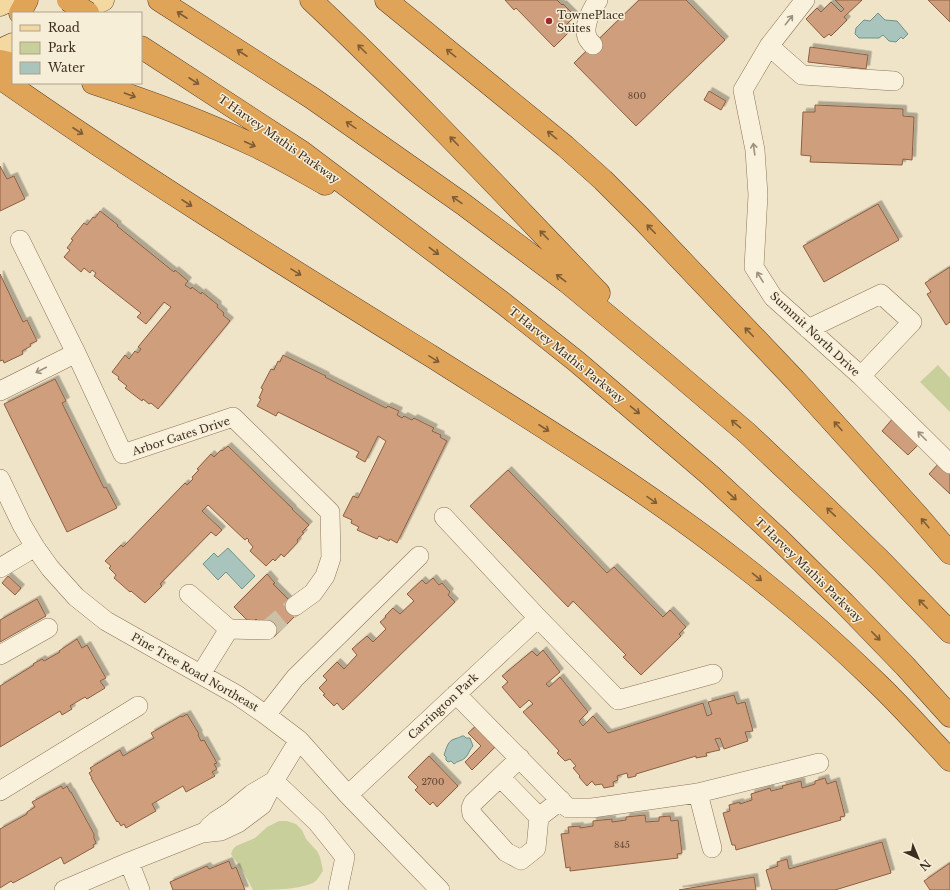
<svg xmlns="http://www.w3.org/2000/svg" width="950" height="890" font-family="'Libre Baskerville',serif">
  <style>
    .green { fill: #c9cf9b }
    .water { fill: #a9c4bc; stroke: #6f938a }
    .building { fill: #cf9f7d; stroke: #8d5f41; filter: url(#shadow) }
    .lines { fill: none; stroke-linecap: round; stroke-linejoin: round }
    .minor-tunnel { stroke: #ccc0a6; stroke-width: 19; stroke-dasharray: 19 10; stroke-linecap: butt }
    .minor-casing { stroke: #8d765c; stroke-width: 20 }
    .major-casing { stroke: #5b4430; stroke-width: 23 }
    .highway-casing { stroke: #5b4430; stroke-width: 23 }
    .minor { stroke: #faf1dc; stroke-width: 19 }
    .major { stroke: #f3d9a0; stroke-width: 22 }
    .highway { stroke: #e0a458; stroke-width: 22 }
    .highway-bridge-casing { stroke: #5b4430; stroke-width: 23; stroke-linecap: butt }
    .highway-bridge { stroke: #e0a458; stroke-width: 22 }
    .oneway { stroke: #7e5d36 }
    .oneway2 { stroke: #9c907e }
    .poi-dot { fill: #9e2a2b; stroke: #f7eed8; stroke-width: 1.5 }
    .labels { text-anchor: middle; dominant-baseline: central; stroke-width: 3; stroke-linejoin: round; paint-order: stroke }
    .number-label { font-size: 9px; fill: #624a37 }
    .poi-label { font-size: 11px; fill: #3d2e20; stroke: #f7eed8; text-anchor: start }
    .street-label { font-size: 11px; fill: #3d2e20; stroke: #f7eed8 }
  </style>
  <defs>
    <filter id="shadow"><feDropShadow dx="3.5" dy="-3.5" stdDeviation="0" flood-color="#0004"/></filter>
  </defs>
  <rect width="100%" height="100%" fill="#f0e4c8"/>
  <path class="green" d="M938 365 950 378V412L920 382Z
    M279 821H287L296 824 302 830 306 839 317 851 320 857 323 871C320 875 317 881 313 883 297 890 271 890 253 890L244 873 231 854 233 849 236 846 255 838 267 827Z"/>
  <path class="water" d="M878 13 885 20 897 21 908 34 903 39 901 37 896 42 889 41 883 35 879 38H859L855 34 856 28 864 20 870 21Z
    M228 548 255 576 242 589 226 572 218 580 203 564 214 553 218 557Z
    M462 736H464L466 738H470L473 746C469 750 469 754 465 758 462 761 457 761 454 764L451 761 448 762 446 760V757L444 755C446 750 447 743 452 740 456 738 459 738 462 736Z"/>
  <path class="building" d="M505 0H557L562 5 563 4 575 16 565 26 570 31 554 47 516 8 514 10Z
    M639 0H686L725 40 636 126 574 63Z
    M835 0H862L844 17 847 20 831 36 829 34 824 38 806 19 817 8 821 12 831 2 841 12 844 9Z
    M928 0H950V22Z
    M810 47 868 55 866 69 808 62Z
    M709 91 726 101 721 110 704 100Z
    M815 105 903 109V116L914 117 912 160 903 159 902 165 810 162 811 156 801 155 803 112H815Z
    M0 166 7 179 14 176 25 199 0 211Z
    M878 204 899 240 824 282 803 246Z
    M100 211 118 225 117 226 174 272 175 270 188 281 185 285 191 289 192 287 201 294 202 292 218 305 217 307 224 313 223 315 230 321 158 409 151 403 149 404 143 399 142 401 125 388 127 386 118 379 119 377 112 372 125 355 129 359 135 351 138 353 141 349 138 347 171 307 164 302 146 324 137 317 141 313 94 276 96 273 92 270 90 273 84 268 81 272 64 257 70 250 67 248 73 240 71 239 84 223 87 225 93 217 95 218Z
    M950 267V322L946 325 927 294 931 292 925 283Z
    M0 274 23 322 27 320 37 341 30 344 31 346 22 351 23 354 4 363 3 360 0 361Z
    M283 355 326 376 325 377 386 408 388 406 399 411 397 415 402 418 404 416 412 420 414 418 434 428 432 431 441 435 440 437 447 441 397 543 390 539 389 541 379 536 377 539 357 530 359 527 351 523 352 520 343 516 353 496 358 498 386 441 378 436 365 462 356 457 359 452 278 412 276 416 257 406 261 399 259 398 263 389 261 388 271 369 274 370 278 361 280 362Z
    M55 379 66 401 62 403 104 488 106 487 117 508 67 532 4 404Z
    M895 416 922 441 908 455 882 431Z
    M228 446 293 509H292L309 525 302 532 304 533 297 540 298 542 284 557 281 554 275 561 273 559 266 566 250 551 253 547 248 541 249 540 247 538 245 540 208 505 202 511 222 530 216 536 211 532 160 584 162 586 145 603 131 591 130 592 114 578 116 575 109 568 111 566 105 561 121 545 123 547 185 483 187 485 193 479 192 477 199 470 197 469 211 454 214 457 221 450 222 451Z
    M941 461 950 470V494L929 474Z
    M508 470 607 573 614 567 663 617 670 610 686 627 679 634 681 636 641 675 623 657 626 655 573 601 568 607 470 506Z
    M267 574 275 583 273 584 300 611 274 637 256 619 251 624 234 607Z
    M8 576 21 588 15 595 2 583Z
    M433 578 439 585 442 583 450 592 448 595 455 602 343 710 337 703 334 706 323 695 325 694 319 688 327 680 323 676 337 662 344 669 357 655 352 649 367 636 373 642 386 629 380 622 386 617 385 616 393 608 400 614 414 601 407 594 422 580 426 584Z
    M37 599 46 616 0 642V620Z
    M77 639 82 648 87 645 106 678 100 681 105 688 87 699 85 697 70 706 72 709 62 715 60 711 0 747V686L34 665 33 664 42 659 44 661 60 652 59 651Z
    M543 650 560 672 546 684 549 687 560 677 588 712 579 721 583 726 593 716 608 733 703 703 707 716 712 714 708 702 734 695 737 704 745 702 753 731 745 732 748 741 724 749 720 738 715 739 720 750 706 753 707 756 696 758V756L636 774V776L628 778 627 773 617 776 618 780 613 782 614 786 604 788 602 784 595 785 592 781 587 786 579 777 580 776 573 768 576 766 570 759 565 761 557 753 559 751 523 712 533 704 529 700 520 708 502 687 508 682 502 676 532 651 537 656Z
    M187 714 199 734 198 735 201 741 204 740 217 763 214 764 217 769 212 772 215 776 186 792 183 786 152 804 156 811 126 828 124 824 121 826 118 821 117 822 91 778H92L89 773 92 771 90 768 120 750 123 756 154 738 151 733 181 716 182 717Z
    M477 725 496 746 472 770 465 762 481 746 468 733Z
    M429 756 458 786 437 807 433 802 430 805 415 790 418 787 408 777Z
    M825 778 827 784 836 781 845 816 840 817 841 820 736 850 735 845H732L723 813 730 811 729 805 740 802V804L752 800 751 794 770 788 771 791 783 788 782 786 801 781 802 788 815 784V781Z
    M61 786 63 789 67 786 70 792H71L94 834V838L96 843 93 845 94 847 64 864 61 857 13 883 11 881 0 888V829L27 814V812L35 807 32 802Z
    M645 815 646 822 659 821V817L670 816 671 821 678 820 682 853 677 854 678 858 570 871V867L566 868 561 834 569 833 568 827 580 826V828L593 826V821L612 819V822L626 820V817Z
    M882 842 891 873 835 890H772L766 870 778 866 777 862 787 859 789 869Z
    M229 861 232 869 236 867 245 890H173L170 882 207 866 209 869Z
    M950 863V890H930L924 881Z
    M754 877 756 890H679Z"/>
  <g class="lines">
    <path class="minor-tunnel" d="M267 630 295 606"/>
    <defs>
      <path id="minor" d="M805 0 769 46 743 90 755 150 758 195 754 267 773 297 861 376 950 464
        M593 45C591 43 588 40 587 37 583 25 592 9 598 0
        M769 46 802 75 894 81
        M20 240 76 353 123 454 233 417 330 512 331 558 325 576 313 593 295 606
        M808 329 881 294 912 322 861 376
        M0 391 76 353
        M0 479 22 525 35 547 50 568 76 597 106 621 237 695 266 715 299 740 348 795 440 890
        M444 517 538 618 618 700 713 674
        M0 568 35 547
        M189 594 229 629
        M0 655 48 628
        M201 674 229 629 267 630
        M456 694 568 808H592L698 793 819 763
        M266 715 295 678 419 556
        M520 758 473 803 471 808 472 814 506 852 521 860 536 848 539 817 561 800
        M500 777 539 817
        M274 781 317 822 345 857 338 890
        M0 791 138 706
        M698 793 712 848
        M348 795 538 618
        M209 827 216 821 230 812 252 794 274 781
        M129 862 140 890
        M64 890 129 862 202 833 221 831 238 823 262 805 274 781 299 740"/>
      <path id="major" d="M0 5 10 0
        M76 13 103 0
        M0 50 13 44"/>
      <path id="highway" d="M159 0 312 98 392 154 463 204 567 282 667 365 747 433 818 500 881 561 950 632
        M311 0C411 94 504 194 599 293
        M386 0 565 146 603 180 641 218 795 380 918 516 950 553
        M20 13 27 0
        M141 47 302 152 504 304 576 361 711 476 778 538 844 603 905 666 950 716
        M0 61 13 64
        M0 78C140 176 286 266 431 356 535 422 642 487 739 563 787 600 833 640 877 683 902 707 926 734 950 760
        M93 83C148 101 203 121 255 146 279 157 302 171 325 184"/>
    </defs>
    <use href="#minor" class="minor-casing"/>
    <use href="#major" class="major-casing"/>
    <use href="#highway" class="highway-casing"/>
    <use href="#minor" class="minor"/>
    <use href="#major" class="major"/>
    <use href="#highway" class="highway"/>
    <defs>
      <path id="highway-bridge" d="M68 0 88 13"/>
    </defs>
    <use href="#highway-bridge" class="highway-bridge-casing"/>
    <use href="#highway-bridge" class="highway-bridge"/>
  </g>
  <defs><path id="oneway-shaft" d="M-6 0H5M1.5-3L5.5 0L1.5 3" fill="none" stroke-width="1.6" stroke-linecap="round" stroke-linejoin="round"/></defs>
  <g class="oneway">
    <use href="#oneway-shaft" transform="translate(182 15) rotate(-147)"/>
    <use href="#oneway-shaft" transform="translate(362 49) rotate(-135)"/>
    <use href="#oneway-shaft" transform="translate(242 53) rotate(-147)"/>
    <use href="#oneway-shaft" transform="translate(451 53) rotate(-141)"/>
    <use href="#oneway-shaft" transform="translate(194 81) rotate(33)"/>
    <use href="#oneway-shaft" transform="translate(130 95) rotate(20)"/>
    <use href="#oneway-shaft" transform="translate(351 125) rotate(-146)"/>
    <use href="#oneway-shaft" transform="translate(78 131) rotate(33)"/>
    <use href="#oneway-shaft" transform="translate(552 135) rotate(-141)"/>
    <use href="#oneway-shaft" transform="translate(454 141) rotate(-134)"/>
    <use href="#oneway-shaft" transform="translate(250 144) rotate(24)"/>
    <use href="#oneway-shaft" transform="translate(457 200) rotate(-145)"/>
    <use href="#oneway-shaft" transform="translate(187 203) rotate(33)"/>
    <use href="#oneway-shaft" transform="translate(651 229) rotate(-134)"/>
    <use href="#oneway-shaft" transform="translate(544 235) rotate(-134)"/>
    <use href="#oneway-shaft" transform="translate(434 251) rotate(37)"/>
    <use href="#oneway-shaft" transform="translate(296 272) rotate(32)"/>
    <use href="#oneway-shaft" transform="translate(561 278) rotate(-143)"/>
    <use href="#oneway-shaft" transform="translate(749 332) rotate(-134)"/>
    <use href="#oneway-shaft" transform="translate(434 359) rotate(32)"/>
    <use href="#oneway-shaft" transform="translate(635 410) rotate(40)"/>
    <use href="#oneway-shaft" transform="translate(736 424) rotate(-140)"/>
    <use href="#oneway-shaft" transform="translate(838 426) rotate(-132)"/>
    <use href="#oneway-shaft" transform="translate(544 428) rotate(33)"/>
    <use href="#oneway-shaft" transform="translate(732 496) rotate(43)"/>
    <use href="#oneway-shaft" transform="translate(652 500) rotate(35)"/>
    <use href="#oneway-shaft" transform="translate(831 512) rotate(-136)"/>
    <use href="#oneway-shaft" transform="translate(925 523) rotate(-130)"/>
    <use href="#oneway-shaft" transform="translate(757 577) rotate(39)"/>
    <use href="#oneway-shaft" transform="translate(923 604) rotate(-134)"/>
    <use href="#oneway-shaft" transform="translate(876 636) rotate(46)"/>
  </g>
  <g class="oneway2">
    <use href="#oneway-shaft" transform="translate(789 20) rotate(-52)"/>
    <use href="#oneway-shaft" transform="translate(754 149) rotate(-98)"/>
    <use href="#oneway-shaft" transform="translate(760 277) rotate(-122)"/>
    <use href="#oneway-shaft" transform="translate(41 370) rotate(153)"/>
    <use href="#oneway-shaft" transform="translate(922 436) rotate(-135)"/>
  </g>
  <circle class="poi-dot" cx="549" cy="21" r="4"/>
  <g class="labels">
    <g class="number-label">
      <text x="637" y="95">800</text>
      <text x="433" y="781">2700</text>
      <text x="622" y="844">845</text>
    </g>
    <g class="poi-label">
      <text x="557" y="15">TownePlace<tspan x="557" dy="13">Suites</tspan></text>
    </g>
    <g class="street-label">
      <text transform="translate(279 139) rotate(35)">T Harvey Mathis Parkway</text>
      <text transform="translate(815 334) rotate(43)">Summit North Drive</text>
      <text transform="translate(567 355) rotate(39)">T Harvey Mathis Parkway</text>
      <text transform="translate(181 436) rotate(-18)">Arbor Gates Drive</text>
      <text transform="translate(809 570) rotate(44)">T Harvey Mathis Parkway</text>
      <text transform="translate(195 672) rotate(30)">Pine Tree Road Northeast</text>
      <text transform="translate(443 706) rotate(-43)">Carrington Park</text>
    </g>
  </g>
  <rect x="12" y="12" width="130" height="72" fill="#f7eed8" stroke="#ada18e"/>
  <rect x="20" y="25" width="20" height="6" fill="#f3d9a0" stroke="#ada18e"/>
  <text x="48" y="32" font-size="12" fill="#3d2e20">Road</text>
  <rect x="20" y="42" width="20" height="12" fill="#c9cf9b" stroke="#ada18e"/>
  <text x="48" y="52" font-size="12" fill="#3d2e20">Park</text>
  <rect x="20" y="62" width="20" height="12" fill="#a9c4bc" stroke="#ada18e"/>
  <text x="48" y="72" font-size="12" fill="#3d2e20">Water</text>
  <g transform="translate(918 858) rotate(136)" stroke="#f7eed8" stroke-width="3" paint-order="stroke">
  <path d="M0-3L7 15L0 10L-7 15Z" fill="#3d2e20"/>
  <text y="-6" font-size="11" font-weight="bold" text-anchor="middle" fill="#3d2e20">N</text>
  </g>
</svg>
